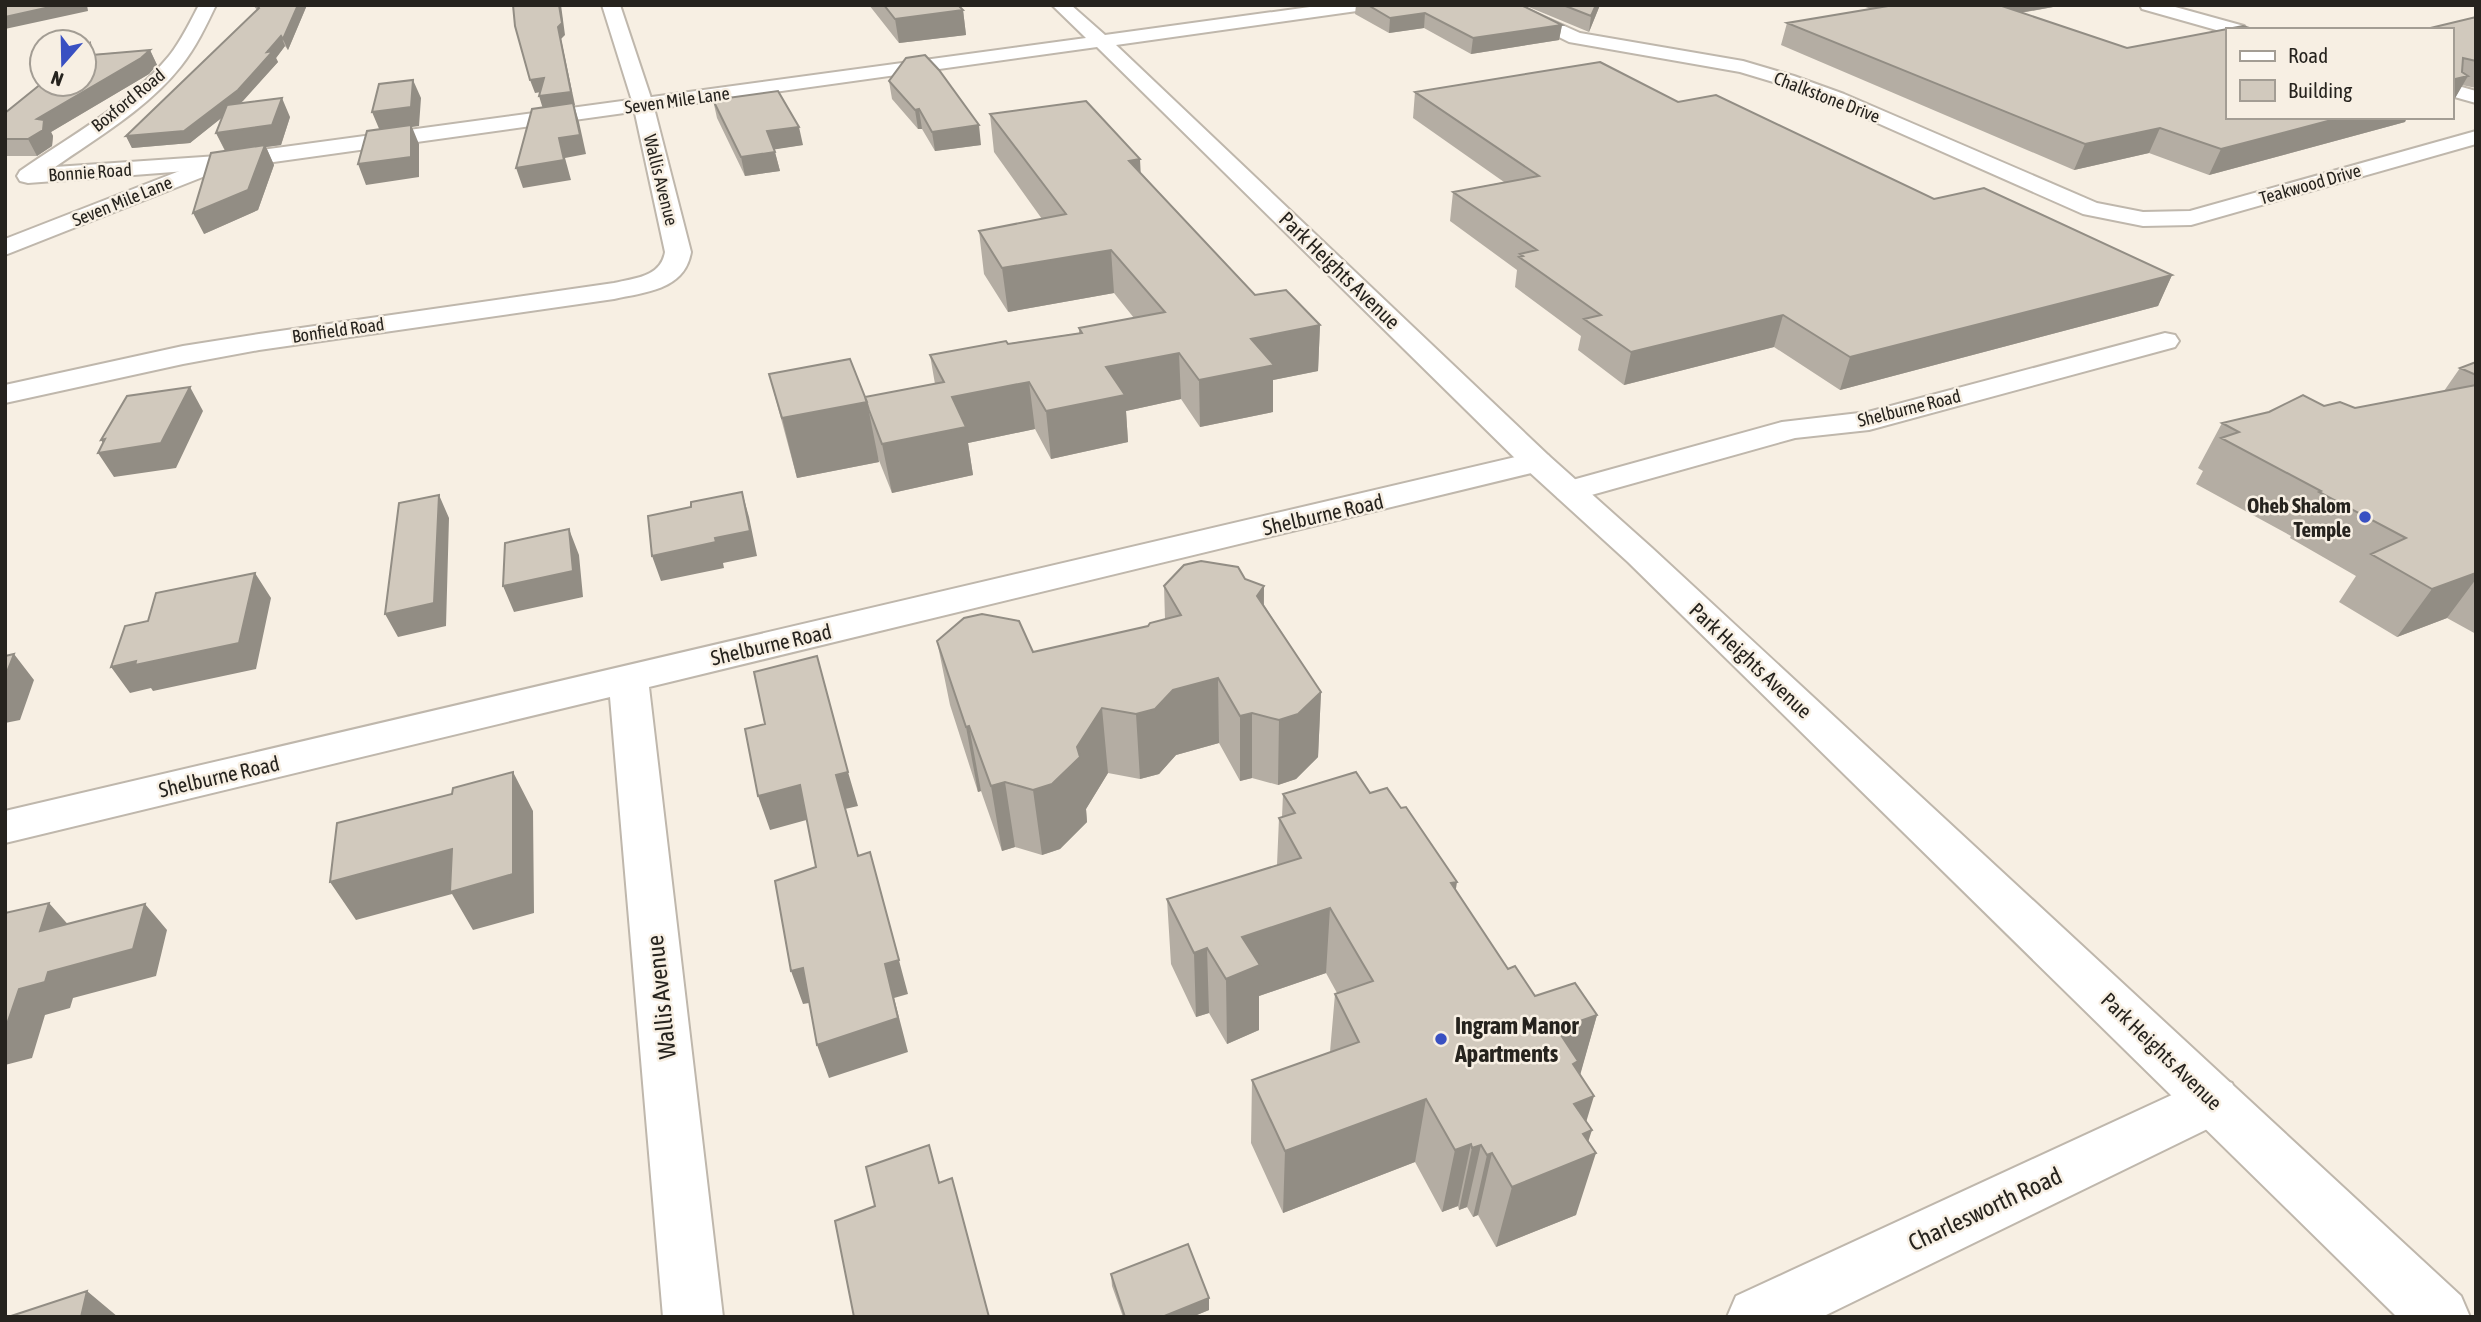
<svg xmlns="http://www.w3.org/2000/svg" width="2481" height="1322" font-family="'Asap Condensed',sans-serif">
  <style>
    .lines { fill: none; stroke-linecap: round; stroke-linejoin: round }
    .street-casing { stroke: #bfb7ac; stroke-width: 4 }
    .secondary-casing { stroke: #bfb7ac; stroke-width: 4 }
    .street { fill: #fff; fill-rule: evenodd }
    .secondary { fill: #fff; fill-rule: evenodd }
    .wall { fill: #b4ada3 }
    .shaded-wall { fill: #928d84 }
    .building { fill: #d1c9bd; stroke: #928d84; stroke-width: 2 }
    .poi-dot { fill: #3950c2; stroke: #f7efe3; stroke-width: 2.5 }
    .labels { text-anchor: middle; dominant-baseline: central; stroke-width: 5; stroke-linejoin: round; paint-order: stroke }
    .far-street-label { font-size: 18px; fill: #26231e; stroke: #f7efe3 }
    .street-label { font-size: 21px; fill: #26231e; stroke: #f7efe3 }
    .poi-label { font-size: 21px; font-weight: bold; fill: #26231e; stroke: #f7efe3; text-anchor: end }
    .near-street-label { font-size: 24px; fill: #26231e; stroke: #f7efe3 }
    .near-poi-label { font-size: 24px; font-weight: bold; fill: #26231e; stroke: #f7efe3; text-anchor: start }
  </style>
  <rect width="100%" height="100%" fill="#f7efe3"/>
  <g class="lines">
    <defs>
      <path id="street" d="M199 5H216C206 26 196 47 181 66 148 108 98 137 55 167L218 156 226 158 229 163 226 168 28 183 20 181 17 176 20 171C70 136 130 104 169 56 181 41 190 22 199 5Z
        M602 5H620L653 104 691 252C685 290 645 292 614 299L259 350 183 364 5 403V385L183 346 259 334 614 283C635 278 661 277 665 252L633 104Z
        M1494 5H1517L1580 33 1743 61 1794 76 1844 94 2097 203 2143 212 2190 211 2476 131V144L2191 225 2143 226 2083 214 1830 102 1780 84 1740 72 1569 42Z
        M2140 5H2168L2244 26 2247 30H2227V33L2142 9Z
        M2451 84 2476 91V103L2451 96Z
        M2165 333 2175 335 2179 341 2175 347 1869 430 1795 438 1570 501 1558 498 1554 491 1558 484 1782 422 1868 412Z
        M1537 452 1548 455 1553 462 1548 469 649 687 723 1317H663L610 697 5 843V811Z
        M2213 1076 2232 1083 2239 1100 2232 1117 1822 1317H1727L1736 1296Z"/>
      <path id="secondary" d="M1052 5H1071L1105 35 1324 5H1372L1364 10 1116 45 1548 455 1652 548 2461 1296 2470 1317H2397L1628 562 1526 469 1097 47 223 169 5 255V239L218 156 1086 38Z"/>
    </defs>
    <use href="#street" class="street-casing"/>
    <use href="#secondary" class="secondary-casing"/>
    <use href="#street" class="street"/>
    <use href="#secondary" class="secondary"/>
  </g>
  <path class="wall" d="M253 5H307L288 50 285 46 276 58 278 62 239 104 290 117 281 145 266 147 274 165 258 210 204 234 225 151 216 133 222 117 190 143 132 148 126 136 257 10Z
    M869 5H958L963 10 966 35 899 43Z
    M1356 5H1521L1562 25 1559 40 1471 54 1424 28 1389 33 1355 14Z
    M1524 5H1600L1589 32Z
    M1860 5H2064L2021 13 2227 117H2407L2405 122 2209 175 2149 153 2074 170 1781 45 1787 23 1871 9Z
    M2476 17V88L2462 85 2454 100H2451V30Z
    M150 50 157 65 149 74 51 132 53 136 52 146 37 156H5V113L96 54Z
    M889 81 981 145 935 151 922 129H918L892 99Z
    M1415 92 1678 102 1934 199 2172 275 2158 306 1840 390 1774 347 1624 385 1578 350 1581 336 1515 287 1517 270 1450 221 1453 192 1504 182 1413 118Z
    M713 100 803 145 774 149 780 171 745 176 717 118Z
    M990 114 1141 173 1255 295 1320 325 1318 371 1273 380V412L1200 427 1181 399 1126 411 1128 442 1051 459 1035 429 968 443 973 475 892 493 878 458 879 462 797 478 769 374 865 397 935 384 930 355 1079 333V328L1134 318 1114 293 1008 312 984 274 979 231 1042 219 994 152Z
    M2476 362V634L2447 618 2397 637 2339 602 2356 576 2290 538 2291 536 2196 484 2203 471 2198 468 2222 423 2324 406 2355 408 2444 391 2460 368Z
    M1245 579 1264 586V605L1321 692 1318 757 1296 779 1278 785 1252 778 1240 781 1219 743 1176 755 1159 774 1140 779 1108 773 1086 809 1087 822 1060 849 1042 855 1015 847 1002 851 981 791 978 792 950 705 937 641 1033 652 1148 626 1165 619 1164 586Z
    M1370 793 1456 890 1508 969 1535 996 1597 1015 1580 1074 1588 1141 1576 1215 1496 1247 1478 1215 1473 1217 1467 1207 1459 1210 1458 1206 1442 1212 1415 1162 1283 1213 1251 1143 1252 1080 1330 1052 1335 994 1337 993 1326 973 1259 996V1030L1227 1044 1209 1013 1196 1017 1171 964 1167 899 1277 865 1279 818 1282 817 1283 794Z
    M1111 1274 1209 1298V1310L1192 1317H1123L1112 1286Z"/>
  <path class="shaded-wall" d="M59 5H87L88 11 5 29V17Z
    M298 5H307L288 50 283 39Z
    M559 5H561L565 35 561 39 575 105H574L579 122 586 154 565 158 571 180 523 188 516 168 543 109 539 96 558 27Z
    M1596 5H1600L1589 32 1591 16Z
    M1978 5H2064L1973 21Z
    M963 10 966 35 899 43 895 19Z
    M1425 13 1424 28 1389 33 1390 18Z
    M1562 25 1559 40 1471 54 1473 38Z
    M281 36 285 46 276 58 278 62 243 101 190 143 132 148 126 136 267 52Z
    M150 50 157 65 149 74 51 132 53 136 52 146 37 156 28 139 37 119Z
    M2468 76 2454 100H2451V80Z
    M544 78 548 91 535 93 530 80Z
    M413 80 421 98 419 126 412 127 419 144V177L366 185 358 164 380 131 372 112Z
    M282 98 290 117 281 145 266 147 274 165 258 210 204 234 193 213 226 152 216 133Z
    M919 109 922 129H918L915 110Z
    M2343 117H2407L2405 122 2209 175 2221 149Z
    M979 125 981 145 935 151 932 132Z
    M799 127 803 145 771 150 767 131Z
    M2160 128 2149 153 2074 170 2085 144Z
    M775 152 780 171 745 176 741 157Z
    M1140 159 1142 199 1129 161Z
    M1111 250 1114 293 1008 312 1002 268Z
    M2172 275 2158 306 1840 390 1850 357Z
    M1783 315 1774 347 1624 385 1631 352Z
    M1320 325 1318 371 1273 380V412L1200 427 1199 380 1251 339Z
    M1179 353 1181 399 1126 411 1128 442 1051 459 1046 411 1106 367Z
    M1029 382 1035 429 968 443 973 475 892 493 882 444 952 397Z
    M190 387 203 411 176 468 114 477 98 453 108 451 101 440Z
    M867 402 879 462 797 478 782 418Z
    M742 492 749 517 757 556 723 563 724 568 661 581 652 556 715 538Z
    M439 495 449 518 446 626 398 637 385 614Z
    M569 529 579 555 583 597 514 612 503 586Z
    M255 573 271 598 256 669 153 691 151 688 130 693 111 667 136 661Z
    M2476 573V579L2447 618 2397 637 2432 589Z
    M1264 586 1263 650 1257 596Z
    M14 654 34 680 20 720 5 723V677Z
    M1218 678 1219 743 1176 755 1159 774 1140 779 1136 714 1173 690Z
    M1321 692 1318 757 1296 779 1278 785 1279 720Z
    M1102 708 1108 773 1086 809 1087 822 1060 849 1042 855 1033 790 1077 747Z
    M1252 713V778L1240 781V716Z
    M969 726 981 791 978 792 966 727Z
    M513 772 533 811 534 913 473 930 452 894 356 920 330 882Z
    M848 772 858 806 845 809 836 775Z
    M1005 782 1015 847 1002 851 991 786Z
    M800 785 810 819 770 830 758 796Z
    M870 852 908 994 894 998 908 1052 829 1078 817 1045 885 964Z
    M1457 882 1447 947 1451 883Z
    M49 903 72 929 40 931Z
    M145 904 167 930 156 976 73 998 70 1008 45 1015 32 1058 5 1065V1030L19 989Z
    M1330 908 1326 973 1259 996V1030L1227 1044 1226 979 1242 937Z
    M1207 948 1209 1013 1196 1017 1194 953Z
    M803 968 815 1002 803 1004 791 971Z
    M1597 1015 1579 1079 1557 1029Z
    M1594 1096 1575 1159 1574 1104Z
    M1426 1099 1415 1162 1283 1213 1285 1151Z
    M1592 1130 1583 1158 1596 1153 1576 1215 1496 1247 1512 1187 1583 1134Z
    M1471 1144 1458 1206 1442 1212 1455 1150Z
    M1481 1145 1467 1207 1459 1210 1472 1148Z
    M1492 1153 1478 1215 1473 1217 1487 1155Z
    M87 1291 118 1317H81Z
    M1209 1298V1310L1192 1317H1162Z"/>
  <path class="building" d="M5 5H59L5 17Z
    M257 5H298L283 39 281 36 267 52 273 51 238 90 184 131 126 136 259 8Z
    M513 5H559L562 23 558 27 571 92 539 96 544 78 530 80 515 26Z
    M884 5H958L963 10 895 19Z
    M1368 5H1521L1562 25 1473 38 1425 13 1390 18Z
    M1563 5H1596L1591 16Z
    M1894 5H1999L2127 48 2243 26 2256 30H2227V117H2343L2221 149 2160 128 2085 144 1787 23Z
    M2476 17V61L2463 58 2462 72 2468 76 2451 80V30H2422Z
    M90 43 92 55 150 50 141 58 37 119 44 120 43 130 28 139H5V113L42 83V84H84V48Z
    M925 55 939 70 979 125 932 132 919 109 915 110 889 81 906 58Z
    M1600 62 1678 102 1716 95 1934 199 1984 188 2172 275 1850 357 1783 315 1631 352 1584 319 1601 315 1519 257 1523 256 1520 254 1537 250 1453 192 1539 176 1415 92Z
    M413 80 411 107 372 112 379 84Z
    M778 91 799 127 767 131 775 152 741 157 713 100Z
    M282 98 272 125 216 133 227 105Z
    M1086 101 1140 159 1129 161 1255 295 1286 290 1320 325 1251 339 1274 365 1199 380 1179 353 1106 367 1125 395 1046 411 1029 382 952 397 966 427 882 444 869 410 865 397 944 382 930 355 1006 341 1008 344 1082 333 1079 328 1165 312 1111 250 1002 268 979 231 1066 214 990 114Z
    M573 103 580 135 559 138 564 160 516 168 532 109Z
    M411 125V157L358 164 367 131Z
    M265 145 248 190 193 213 211 153Z
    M850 359 867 402 782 418 769 374Z
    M2476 362V375L2460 368Z
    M2476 385V573L2432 589 2371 554 2406 538 2319 492 2321 491 2221 438 2239 432 2222 423 2269 412 2303 395 2324 406 2340 402 2355 408Z
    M190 387 161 443 98 453 105 439 101 440 127 396Z
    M742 492 750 531 715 538 716 542 652 556 648 516 691 507V502Z
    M439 495 434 603 385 614 399 503Z
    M569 529 573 571 503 586 505 543Z
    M1201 561 1238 567 1245 579 1264 586 1257 596 1321 692 1298 714 1279 720 1252 713 1240 716 1218 678 1173 690 1155 709 1136 714 1102 708 1077 747 1080 757 1052 784 1033 790 1005 782 991 786 969 726 966 727 937 641 964 618 982 614 1019 621 1033 652 1148 626 1150 623 1181 615 1164 586 1184 565Z
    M255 573 239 643 135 665 136 661 111 667 125 626 148 621 156 593Z
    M14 654 5 677V656Z
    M817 656 848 772 836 775 858 856 870 852 899 960 885 964 898 1018 817 1045 803 968 791 971 775 881 816 867 800 785 758 796 745 729 765 724 754 672Z
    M513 772V874L450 892 452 849 330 882 337 823 452 794 453 788Z
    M1356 772 1370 793 1387 788 1401 808 1406 807 1457 882 1451 883 1508 969 1515 966 1535 996 1575 983 1597 1015 1557 1029 1578 1061 1573 1064 1594 1096 1574 1104 1592 1130 1583 1134 1596 1153 1512 1187 1492 1153 1487 1155 1481 1145 1472 1148 1471 1144 1455 1150 1426 1099 1285 1151 1252 1080 1359 1042 1335 994 1373 981 1330 908 1242 937 1260 965 1226 979 1207 948 1194 953 1167 899 1301 858 1279 818 1295 813 1283 794Z
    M49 903 40 931 145 904 133 949 48 972 45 982 19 989 5 1030V913Z
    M929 1145 939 1183 952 1178 989 1317H854L835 1221 875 1206 866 1167Z
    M1188 1244 1209 1298 1162 1317H1125L1111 1274Z
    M87 1291 81 1317H8Z"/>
  <g class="poi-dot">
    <circle cx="2365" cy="517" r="7"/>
    <circle cx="1441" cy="1039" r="7"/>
  </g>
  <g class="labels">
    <g class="far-street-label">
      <text transform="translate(1827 97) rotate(21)">Chalkstone Drive</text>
      <text transform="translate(128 100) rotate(-39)">Boxford Road</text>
      <text transform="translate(677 100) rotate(-8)">Seven Mile Lane</text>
      <text transform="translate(90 172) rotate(-4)">Bonnie Road</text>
      <text transform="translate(661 180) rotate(76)">Wallis Avenue</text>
      <text transform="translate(2310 184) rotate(-16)">Teakwood Drive</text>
      <text transform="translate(122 201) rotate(-22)">Seven Mile Lane</text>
      <text transform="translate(338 330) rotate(-8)">Bonfield Road</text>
      <text transform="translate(1909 408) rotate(-14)">Shelburne Road</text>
    </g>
    <g class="street-label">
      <text transform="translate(1340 270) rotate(44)">Park Heights Avenue</text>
      <text transform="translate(1323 514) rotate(-13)">Shelburne Road</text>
      <text transform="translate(771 644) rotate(-13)">Shelburne Road</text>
      <text transform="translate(1751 660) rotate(43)">Park Heights Avenue</text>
      <text transform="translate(219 776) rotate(-13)">Shelburne Road</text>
      <text transform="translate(2162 1051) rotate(44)">Park Heights Avenue</text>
    </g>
    <g class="poi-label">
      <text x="2351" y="505">Oheb Shalom<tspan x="2351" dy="24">Temple</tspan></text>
    </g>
    <g class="near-street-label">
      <text transform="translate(661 997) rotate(-96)">Wallis Avenue</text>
      <text transform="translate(1985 1209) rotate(-25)">Charlesworth Road</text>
    </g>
    <g class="near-poi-label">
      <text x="1455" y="1025">Ingram Manor<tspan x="1455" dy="28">Apartments</tspan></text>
    </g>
  </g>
  <rect width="2481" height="1322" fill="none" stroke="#26231e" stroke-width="14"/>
  <rect x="2226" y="28" width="228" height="91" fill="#f7efe3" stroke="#a39d94" stroke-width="2"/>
  <rect x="2240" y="51" width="35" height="10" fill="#ffffff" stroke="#a39d94" stroke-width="2"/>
  <text x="2288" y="63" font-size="21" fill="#26231e">Road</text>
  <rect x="2240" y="80" width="35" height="21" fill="#d1c9bd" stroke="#a39d94" stroke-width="2"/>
  <text x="2288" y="98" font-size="21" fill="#26231e">Building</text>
  <g transform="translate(63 63) rotate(200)"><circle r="33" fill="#f7efe3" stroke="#a39d94" stroke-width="2"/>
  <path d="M0-5L12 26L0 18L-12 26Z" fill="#3950c2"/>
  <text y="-10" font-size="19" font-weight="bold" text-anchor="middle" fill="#26231e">N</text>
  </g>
</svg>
